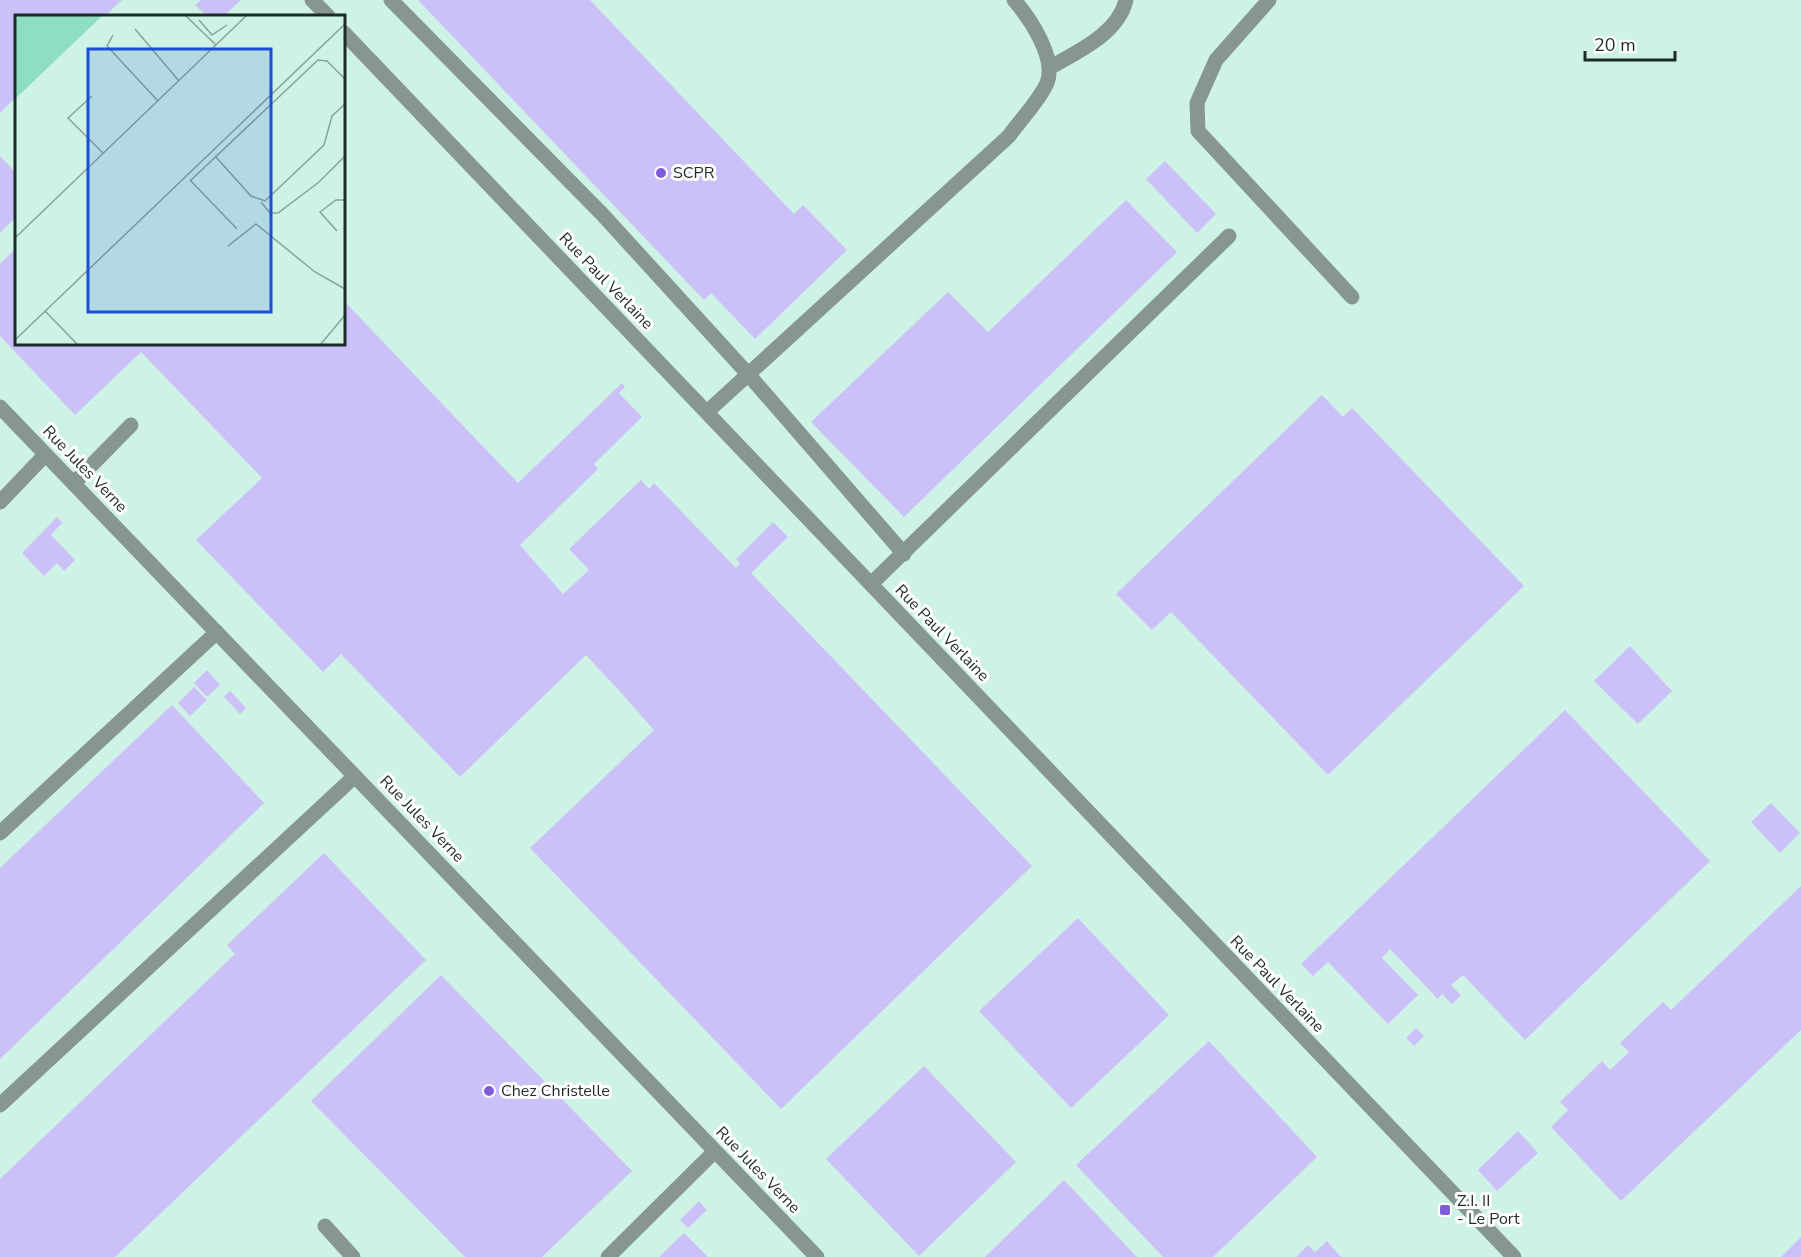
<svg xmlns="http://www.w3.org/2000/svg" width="1801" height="1257" font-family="'Nunito Sans',sans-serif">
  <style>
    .building { fill: #cbc1f8 }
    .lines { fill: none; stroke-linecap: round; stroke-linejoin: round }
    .minor { stroke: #879691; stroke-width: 15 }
    .poi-dot { fill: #805dd8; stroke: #fff; stroke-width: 2 }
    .labels { text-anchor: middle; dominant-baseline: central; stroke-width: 6; stroke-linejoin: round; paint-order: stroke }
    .poi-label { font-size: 16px; fill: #1d2b26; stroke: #fff; text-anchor: start }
    .street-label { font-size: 16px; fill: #1d2b26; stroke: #fff }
    .inset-road { fill: none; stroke: #87a399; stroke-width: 1.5 }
    .view { fill: #1d4ed8; fill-opacity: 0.15; stroke: #1d4ed8; stroke-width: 3 }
    .inset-edge { fill: none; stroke: #1d2b26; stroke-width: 3 }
  </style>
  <rect width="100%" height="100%" fill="#cef3e6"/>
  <path class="building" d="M0 0H122L105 16H16V97L0 113Z
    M201 0H241L224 16H207L195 5Z
    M418 0H590L794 214 803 205 847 250 755 339 711 293 704 300Z
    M0 156 16 173V217L0 233Z
    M1165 161 1216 214 1197 233 1146 179Z
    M1126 200 1177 252 904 517 811 422 948 292 988 332Z
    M16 248V344H344V301L518 483 622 383 625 387 619 393 642 417 594 464 598 469 520 545 563 594 589 570 569 549 641 480 649 489 654 483 736 568 740 563 736 559 773 522 788 537 751 573 1032 866 781 1109 530 848 654 730 624 696 586 655 460 777 341 654 323 672 196 540 262 478 141 352 75 415 0 336V264Z
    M1322 395 1343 417 1352 408 1357 413 1524 586 1328 775 1171 612 1152 630 1116 594Z
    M57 517 62 523 51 535 75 560 64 571 57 563 44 576 22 553Z
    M1630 646 1672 691 1638 724 1594 681Z
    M207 670 220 685 207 697 194 683Z
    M194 687 207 700 190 716 178 703Z
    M230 691 246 708 240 714 224 697Z
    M172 705 264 803 0 1059V868Z
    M1565 710 1710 861 1525 1040 1463 975 1451 985 1461 995 1452 1004 1442 994 1438 999 1390 949 1382 958 1418 995 1388 1024 1328 962 1313 976 1301 964Z
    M1771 803 1800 833 1780 853 1751 822Z
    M324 853 426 960 115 1257H0V1179L235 954 227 945Z
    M1801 886V1030L1621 1201 1551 1127 1568 1110 1560 1102 1602 1061 1610 1070 1629 1052 1620 1043 1663 1002 1671 1010Z
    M1078 918 1169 1015 1071 1108 979 1011Z
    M441 975 632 1171 542 1257H465L311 1101Z
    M1416 1028 1424 1036 1414 1046 1406 1038Z
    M1209 1041 1317 1157 1213 1257H1163L1076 1165Z
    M924 1066 1016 1162 919 1256 826 1159Z
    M1518 1131 1538 1153 1497 1191 1478 1170Z
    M1064 1180 1137 1257H985Z
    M699 1201 707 1210 688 1228 680 1220Z
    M684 1233 708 1257H659Z
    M1801 1237V1257H1781Z
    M1327 1241 1341 1257H1296L1308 1245 1315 1252Z"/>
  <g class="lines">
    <path class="minor" d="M312 0 328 16
      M391 0 602 214 748 374 904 554
      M1269 0 1216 60 1197 103 1198 131 1352 297
      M344 33 1514 1257
      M1049 68C1077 52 1118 34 1126 0
      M0 407 817 1257
      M707 412 1009 136C1021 119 1039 101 1047 83 1057 58 1029 17 1014 0
      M74 483 131 425
      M0 502 45 455
      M871 584 1229 236
      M0 833 217 632
      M0 1105 355 776
      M325 1226 353 1257
      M608 1257 715 1151"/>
  </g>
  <g class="poi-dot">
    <circle cx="661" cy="173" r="6"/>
    <circle cx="489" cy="1091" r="6"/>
    <rect x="1439" y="1204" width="12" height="12" rx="3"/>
  </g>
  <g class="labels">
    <g class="poi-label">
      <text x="673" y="173">SCPR</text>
      <text x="501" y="1091">Chez Christelle</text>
      <text x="1457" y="1201">Z.I. II<tspan x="1457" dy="18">- Le Port</tspan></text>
    </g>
    <g class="street-label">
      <text transform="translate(606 281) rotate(46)">Rue Paul Verlaine</text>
      <text transform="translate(85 469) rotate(46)">Rue Jules Verne</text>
      <text transform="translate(942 633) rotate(46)">Rue Paul Verlaine</text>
      <text transform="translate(422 819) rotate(46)">Rue Jules Verne</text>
      <text transform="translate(1277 984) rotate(46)">Rue Paul Verlaine</text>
      <text transform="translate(758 1170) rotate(46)">Rue Jules Verne</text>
    </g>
  </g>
  <g transform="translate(15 15)">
    <rect width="330" height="330" fill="#cef3e6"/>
    <path d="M0 1H87L0 84Z" fill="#8fddc4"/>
    <path class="inset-road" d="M171 1 201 30M184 5 197 20 212 10M120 14 164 66M98 20 92 31 143 86M77 81 53 103 88 138M200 141 236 181 250 186 309 130 317 101 330 89M175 165 222 214M175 166 303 45 312 46 330 64M246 187 255 198H263L304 167 330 141M322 216 305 197 321 185H330M0 223 231 1M213 231 241 209 300 257 330 274M30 296 62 329M0 325 330 9M306 329 330 300"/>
    <path class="view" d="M73 34H256V297H73Z"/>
    <rect width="330" height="330" class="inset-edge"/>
  </g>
  <path d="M1585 51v9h90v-9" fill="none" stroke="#1d2b26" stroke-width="3"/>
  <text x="1594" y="51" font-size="18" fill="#1d2b26" stroke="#ffffff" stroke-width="4.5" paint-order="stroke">20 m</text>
</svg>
